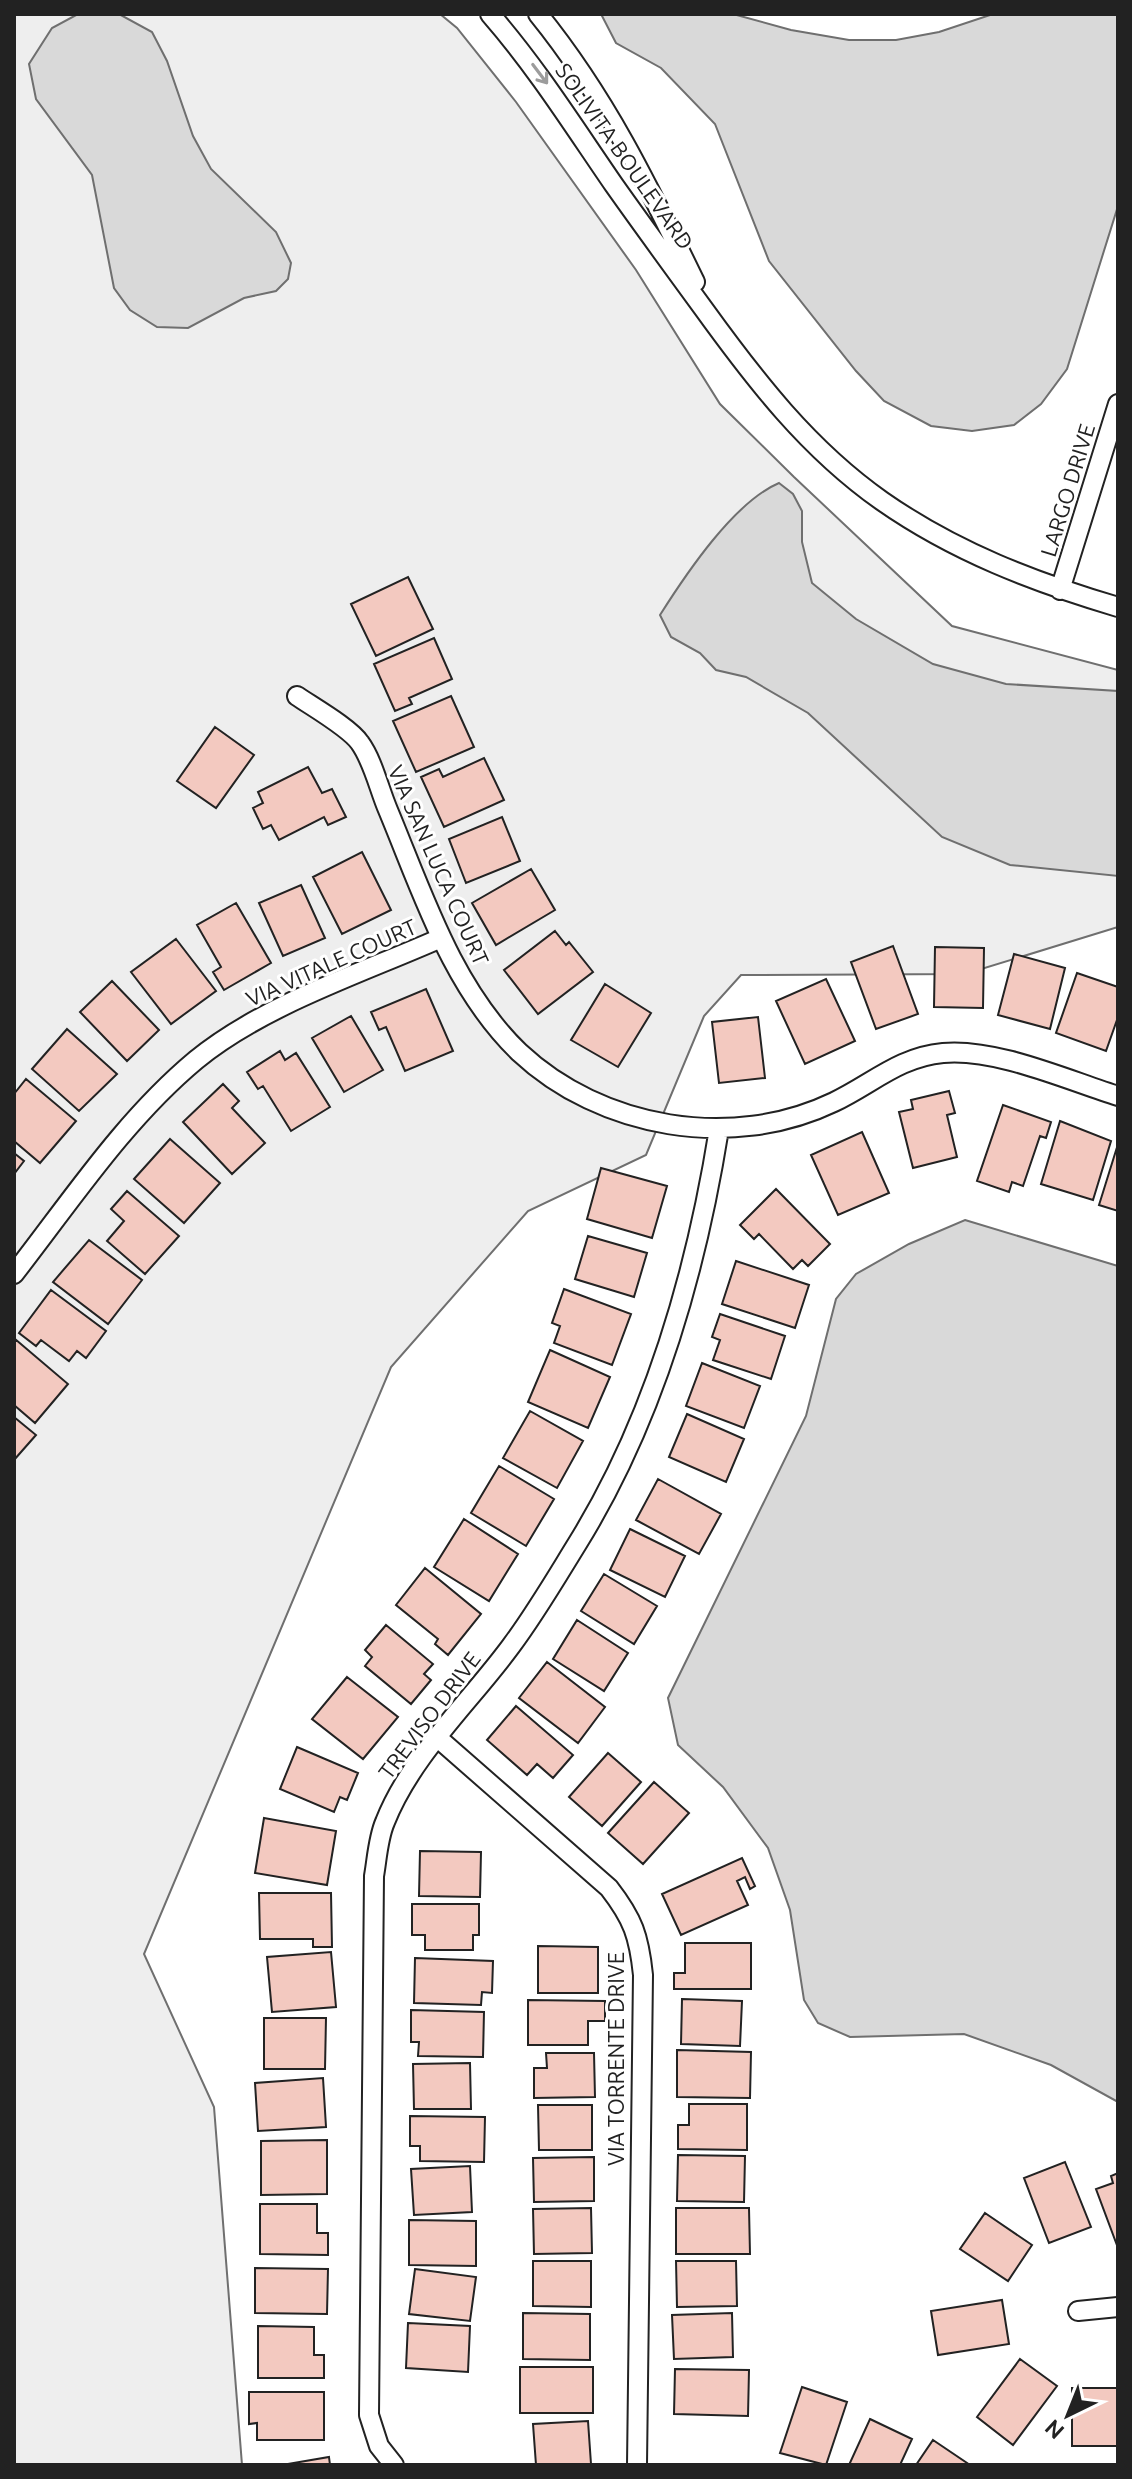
<svg xmlns="http://www.w3.org/2000/svg" width="1132" height="2479" font-family="Ubuntu,sans-serif">
  <style>
    .green { fill: #eee; stroke: #6f6f6f; stroke-width: 2 }
    .water { fill: #d9d9d9; stroke: #6f6f6f; stroke-width: 2 }
    .building { fill: #f3c9c0; stroke: #222; stroke-width: 2 }
    .lines { fill: none; stroke-linecap: round; stroke-linejoin: round }
    .street-casing { stroke: #222; stroke-width: 22 }
    .street { stroke: #fff; stroke-width: 18 }
    .oneway { stroke: #9c9c9c }
    .labels { text-anchor: middle; dominant-baseline: central; stroke-width: 6; stroke-linejoin: round; paint-order: stroke }
    .street-label { font-size: 22px; fill: #222; stroke: #fff }
  </style>
  <rect width="100%" height="100%" fill="#fff"/>
  <path class="green" d="M14 14H440L457 28 516 102 636 270 720 404 794 477 952 626 1118 670V927L965 974 741 975 704 1016 646 1155 528 1211 391 1367 144 1954 214 2107 242 2465H14Z"/>
  <path class="water" d="M78 14H119L152 32 167 61 193 136 211 169 276 232 291 263 288 279 276 291 244 298 188 328 157 327 130 310 114 288 92 175 36 99 29 64 52 28Z
    M601 14H733L791 30 849 40H896L939 32 993 14H1118V206L1067 369 1041 404 1014 425 972 431 931 426 884 401 856 371 769 261 715 124 661 68 616 43Z
    M779 483 793 494 802 511V542L812 583 856 619 933 664 1006 684 1118 691V876L1010 865 942 837 808 713 746 677 716 670 700 653 671 637 660 615C686 574 734 502 779 483Z
    M965 1220 1118 1266V2102L1051 2065 964 2034 850 2037 818 2023 804 2000 790 1910 768 1848 723 1787 678 1745 668 1698 806 1416 836 1299 856 1274 909 1244Z"/>
  <path class="building" d="M408 577 433 629 376 656 351 604Z
    M434 638 452 679 409 698 412 704 395 711 374 664Z
    M451 696 474 747 416 772 393 721Z
    M215 727 254 755 216 808 177 781Z
    M484 758 504 800 444 827 421 777 439 769 443 777Z
    M308 767 322 793 332 789 346 817 328 825 324 817 279 840 271 825 263 829 253 808 263 803 258 792Z
    M502 817 520 861 466 883 449 839Z
    M362 852 391 910 342 934 313 877Z
    M531 869 555 910 496 945 472 903Z
    M301 885 325 938 283 956 259 903Z
    M236 903 271 963 224 990 213 972 221 967 197 925Z
    M555 931 566 945 569 942 593 972 538 1014 504 970Z
    M176 939 216 991 171 1024 131 972Z
    M893 946 918 1014 876 1029 851 962Z
    M935 947 984 948 983 1008 934 1007Z
    M1014 954 1065 968 1050 1029 998 1015Z
    M1077 973 1118 987V1017L1106 1051 1056 1033Z
    M826 979 855 1041 805 1064 776 1001Z
    M112 981 159 1030 127 1061 80 1012Z
    M605 984 651 1013 618 1067 571 1040Z
    M426 989 453 1051 405 1071 386 1027 379 1030 371 1012Z
    M351 1016 383 1070 344 1092 312 1038Z
    M758 1017 765 1078 719 1083 712 1022Z
    M67 1029 117 1074 79 1111 32 1069Z
    M280 1051 285 1060 296 1053 330 1107 291 1131 263 1086 258 1089 247 1072Z
    M26 1079 76 1121 40 1163 14 1141V1094Z
    M223 1084 239 1101 232 1108 265 1143 232 1174 183 1122Z
    M949 1091 955 1113 947 1115 957 1157 913 1168 899 1112 913 1109 911 1100Z
    M1003 1105 1051 1122 1046 1138 1040 1136 1023 1186 1012 1182 1009 1192 977 1181Z
    M1060 1121 1111 1141 1093 1200 1041 1184Z
    M862 1132 889 1193 838 1215 811 1155Z
    M170 1139 220 1183 184 1223 134 1179Z
    M1118 1144V1211L1099 1205Z
    M14 1153 24 1161 14 1174Z
    M601 1168 667 1186 652 1238 587 1219Z
    M776 1189 830 1244 808 1266 802 1260 793 1269 759 1234 754 1239 740 1225Z
    M127 1191 179 1236 145 1274 107 1241 124 1221 111 1209Z
    M588 1236 647 1253 634 1297 575 1279Z
    M89 1240 142 1280 108 1324 53 1282Z
    M736 1261 809 1285 795 1328 722 1304Z
    M564 1289 631 1314 612 1365 554 1343 560 1326 552 1323Z
    M51 1290 106 1331 86 1358 77 1351 69 1361 41 1340 36 1346 19 1333Z
    M720 1314 785 1336 771 1379 713 1360 720 1340 712 1337Z
    M15 1339 68 1384 35 1423 14 1405Z
    M550 1350 610 1377 588 1428 528 1402Z
    M702 1363 760 1386 744 1428 686 1406Z
    M530 1411 583 1441 557 1488 503 1458Z
    M687 1414 744 1439 726 1482 669 1457Z
    M14 1417 36 1435 14 1460Z
    M499 1466 554 1499 526 1546 471 1513Z
    M658 1479 721 1514 699 1554 636 1520Z
    M464 1519 518 1554 489 1601 434 1567Z
    M630 1529 685 1556 665 1597 610 1570Z
    M425 1568 481 1614 448 1655 435 1644 438 1639 396 1605Z
    M604 1574 657 1606 634 1644 581 1611Z
    M577 1620 628 1653 604 1691 553 1659Z
    M386 1625 433 1664 424 1674 431 1680 411 1704 365 1666 372 1657 365 1650Z
    M547 1662 605 1707 578 1743 519 1698Z
    M347 1677 398 1717 363 1759 312 1719Z
    M516 1706 573 1755 553 1778 537 1764 527 1775 487 1740Z
    M297 1747 358 1773 347 1800 340 1797 334 1812 280 1789Z
    M608 1753 641 1782 602 1826 569 1797Z
    M654 1782 689 1813 643 1864 608 1833Z
    M264 1818 336 1831 327 1885 255 1873Z
    M420 1851 481 1852 480 1897 419 1896Z
    M742 1858 755 1886 750 1889 745 1877 737 1881 748 1905 681 1935 662 1894Z
    M259 1893H331L332 1947H313V1939H260Z
    M412 1904H479V1935H473V1950H425V1935H412Z
    M685 1943H751V1989H674V1973H685Z
    M538 1946 598 1947V1993H538Z
    M331 1952 336 2007 272 2012 267 1957Z
    M415 1958 493 1961 492 1993 482 1992 481 2005 414 2003Z
    M682 1999 742 2001 740 2046 681 2044Z
    M528 2000 605 2001V2021H588V2045H528Z
    M411 2010 484 2012 483 2057 418 2056 419 2042H411Z
    M264 2018H326L325 2069H264Z
    M677 2050 751 2052 750 2098 677 2097Z
    M546 2053H594L595 2097 534 2098V2068H547Z
    M470 2063 471 2109H414L413 2064Z
    M323 2078 326 2127 258 2131 255 2083Z
    M689 2104H747V2150L678 2149V2125H689Z
    M538 2105H592V2150H539Z
    M410 2116 485 2117 484 2162 420 2161V2146H410Z
    M327 2140V2194L261 2195V2141Z
    M678 2155 745 2156 744 2202 677 2201Z
    M594 2157V2201L534 2202 533 2158Z
    M1065 2162 1091 2227 1049 2243 1024 2178Z
    M470 2166 472 2212 414 2215 411 2169Z
    M1118 2173V2248L1096 2189 1113 2183 1111 2176Z
    M260 2204H317V2233H328V2255L260 2254Z
    M591 2208 592 2253 534 2254 533 2209Z
    M676 2208H749L750 2254H676Z
    M985 2213 1032 2245 1008 2281 960 2249Z
    M409 2220 476 2221V2266L409 2265Z
    M533 2261H591V2307L533 2306Z
    M676 2261H736L737 2306 677 2307Z
    M255 2268 328 2269 327 2314 255 2313Z
    M415 2269 476 2277 470 2321 409 2314Z
    M1002 2300 1009 2344 938 2355 931 2311Z
    M523 2313 590 2314V2360L523 2359Z
    M732 2313 733 2357 674 2359 672 2315Z
    M408 2323 470 2326 468 2372 406 2368Z
    M258 2326 314 2327V2355H324V2378H258Z
    M1020 2359 1057 2386 1013 2445 977 2417Z
    M520 2367H593V2413H520Z
    M675 2369 749 2370 748 2416 674 2414Z
    M802 2387 847 2402 826 2465 780 2453Z
    M1072 2388H1117V2446H1072Z
    M249 2392H324V2440H257V2423L249 2424Z
    M870 2419 912 2439 900 2465H849Z
    M588 2421 591 2464 536 2465 533 2424Z
    M933 2440 970 2465H916Z
    M329 2457 330 2465H282Z"/>
  <g class="lines">
    <defs>
      <path id="street" d="M490 14C537 68 574 127 614 185 643 226 673 267 703 308 755 380 808 449 882 501 955 552 1034 582 1118 607
        M538 14C606 98 648 185 695 282
        M1060 590 1118 404
        M297 696C313 707 350 728 360 743 373 761 379 789 388 810 423 894 452 987 519 1052 601 1129 732 1151 834 1102 872 1084 899 1057 943 1053 996 1048 1067 1080 1118 1096
        M14 1274C71 1201 124 1120 196 1060 263 1005 362 973 441 938
        M439 1739 609 1888C633 1919 639 1936 643 1975L637 2465
        M1078 2311 1118 2307
        M394 2465 379 2446 369 2415 374 1876C377 1859 378 1838 385 1822 411 1756 469 1703 511 1646 535 1614 556 1578 577 1544 654 1420 696 1273 719 1129"/>
    </defs>
    <use href="#street" class="street-casing"/>
    <use href="#street" class="street"/>
  </g>
  <defs><path id="oneway-shaft" d="M-6 0H5M1.5-3L5.5 0L1.5 3" fill="none" stroke-width="1.6" stroke-linecap="round" stroke-linejoin="round" transform="scale(2)"/></defs>
  <use class="oneway" href="#oneway-shaft" transform="translate(540 74) rotate(53)"/>
  <g class="labels">
    <g class="street-label">
      <text transform="translate(625 156) rotate(55)">SOLIVITA BOULEVARD</text>
      <text transform="translate(1067 490) rotate(-73)">LARGO DRIVE</text>
      <text transform="translate(439 865) rotate(66)">VIA SAN LUCA COURT</text>
      <text transform="translate(331 962) rotate(-24)">VIA VITALE COURT</text>
      <text transform="translate(429 1715) rotate(-53)">TREVISO DRIVE</text>
      <text transform="translate(615 2059) rotate(-90)">VIA TORRENTE DRIVE</text>
    </g>
  </g>
  <rect width="1132" height="2479" fill="none" stroke="#222222" stroke-width="32"/>
  <g transform="translate(1068 2415) rotate(223)" stroke="#ffffff" stroke-width="6" paint-order="stroke">
  <path d="M0-6L14 30L0 20L-14 30Z" fill="#222222"/>
  <text y="-12" font-size="22" font-weight="bold" text-anchor="middle" fill="#222222">N</text>
  </g>
</svg>
